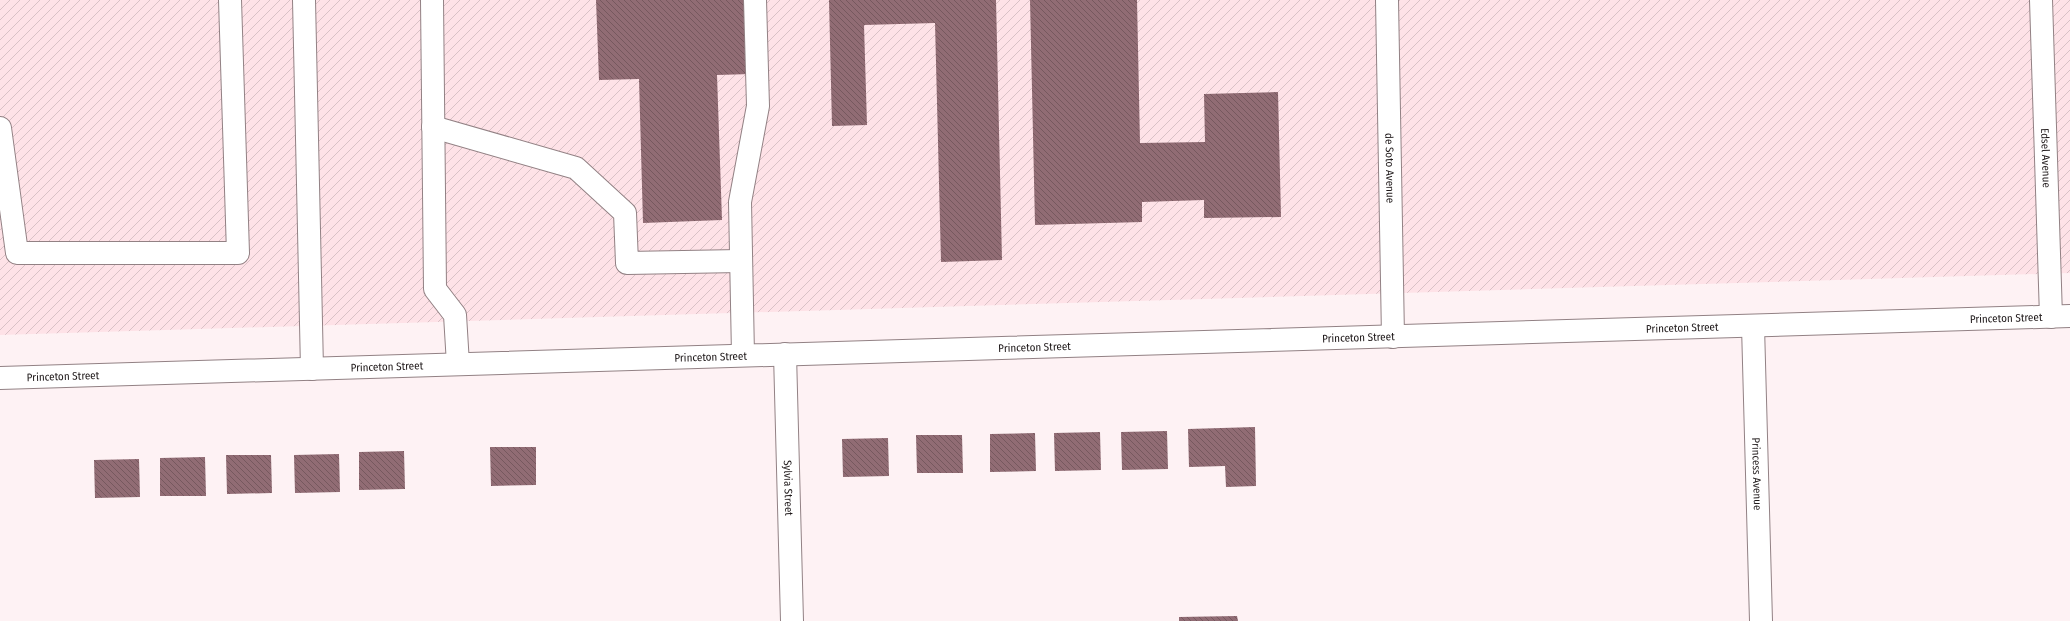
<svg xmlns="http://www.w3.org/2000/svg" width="2070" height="621" font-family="'Fira Sans Condensed',sans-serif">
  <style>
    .industrial { fill: url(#industrial-furrows) }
    .building { fill: url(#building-back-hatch) }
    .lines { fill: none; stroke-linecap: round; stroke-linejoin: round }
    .minor-casing { stroke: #928184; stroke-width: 24 }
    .minor { stroke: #fff; stroke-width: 22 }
    .labels { text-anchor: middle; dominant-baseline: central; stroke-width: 3; stroke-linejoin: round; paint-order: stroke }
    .street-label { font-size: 11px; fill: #1e1819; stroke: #fff }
  </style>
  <defs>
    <pattern id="industrial-furrows" width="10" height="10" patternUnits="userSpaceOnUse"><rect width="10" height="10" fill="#fee2e7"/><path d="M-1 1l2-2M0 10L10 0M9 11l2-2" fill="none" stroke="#d9c1c6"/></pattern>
    <pattern id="building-back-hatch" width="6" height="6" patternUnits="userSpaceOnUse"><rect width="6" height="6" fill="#916c74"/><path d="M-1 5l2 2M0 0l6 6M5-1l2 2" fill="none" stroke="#76585e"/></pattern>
  </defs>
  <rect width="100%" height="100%" fill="#fef2f4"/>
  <path class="industrial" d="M0 0H2070V273L0 335Z"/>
  <path class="building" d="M596 0H749L751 74 717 75 722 220 643 223 639 79 599 80Z
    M829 0H996L1002 260 941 262 935 23 864 25 867 125 832 126Z
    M1030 0H1137L1140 143 1205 142 1204 94 1278 92 1281 217 1204 218V200L1142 202V222L1035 225Z
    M1255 427 1256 486 1226 487 1225 466 1189 467 1188 429Z
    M1167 431 1168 469 1122 470 1121 432Z
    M1100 432 1101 470 1055 471 1054 433Z
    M1035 433 1036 471 990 472V434Z
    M916 435H962L963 473H917Z
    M888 438 889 476 843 477 842 439Z
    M490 447H536V485L491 486Z
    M404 451 405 489 359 490V452Z
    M339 454 340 492 295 493 294 455Z
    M226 455H271L272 493 227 494Z
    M205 457 206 496H160V458Z
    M139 459 140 497 95 498 94 460Z
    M1237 616 1238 621H1179V617Z"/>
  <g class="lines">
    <defs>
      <g id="minor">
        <path d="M304 0 312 369"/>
        <path d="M432 0 435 289 455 315 458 364"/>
        <path id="s1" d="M1387 0 1393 337"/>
        <path id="s2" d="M2041 0 2051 317"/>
        <path d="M433 127 576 168 625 213 627 263 740 261"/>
        <path d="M0 128 17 253H238L230 0"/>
        <path id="s3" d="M1753 326 1761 621"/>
        <path id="s4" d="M785 354 792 621"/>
        <path d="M743 355 740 202 758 106 755 0"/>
        <path id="s5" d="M0 378 2070 316"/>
      </g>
    </defs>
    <use href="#minor" class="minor-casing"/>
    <use href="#minor" class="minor"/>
  </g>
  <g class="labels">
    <g class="street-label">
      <text stroke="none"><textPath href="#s2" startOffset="158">Edsel Avenue</textPath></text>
      <text stroke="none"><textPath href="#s1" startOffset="168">de Soto Avenue</textPath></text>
      <text stroke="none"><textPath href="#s5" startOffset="2007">Princeton Street</textPath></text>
      <text stroke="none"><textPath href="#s5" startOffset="1683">Princeton Street</textPath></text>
      <text stroke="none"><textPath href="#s5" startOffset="1359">Princeton Street</textPath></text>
      <text stroke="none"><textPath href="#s5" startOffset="1035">Princeton Street</textPath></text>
      <text stroke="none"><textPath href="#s5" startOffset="711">Princeton Street</textPath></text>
      <text stroke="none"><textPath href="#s5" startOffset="387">Princeton Street</textPath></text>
      <text stroke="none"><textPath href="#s5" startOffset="63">Princeton Street</textPath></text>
      <text stroke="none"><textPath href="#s3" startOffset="148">Princess Avenue</textPath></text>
      <text stroke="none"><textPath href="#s4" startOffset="134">Sylvia Street</textPath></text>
    </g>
  </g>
</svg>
